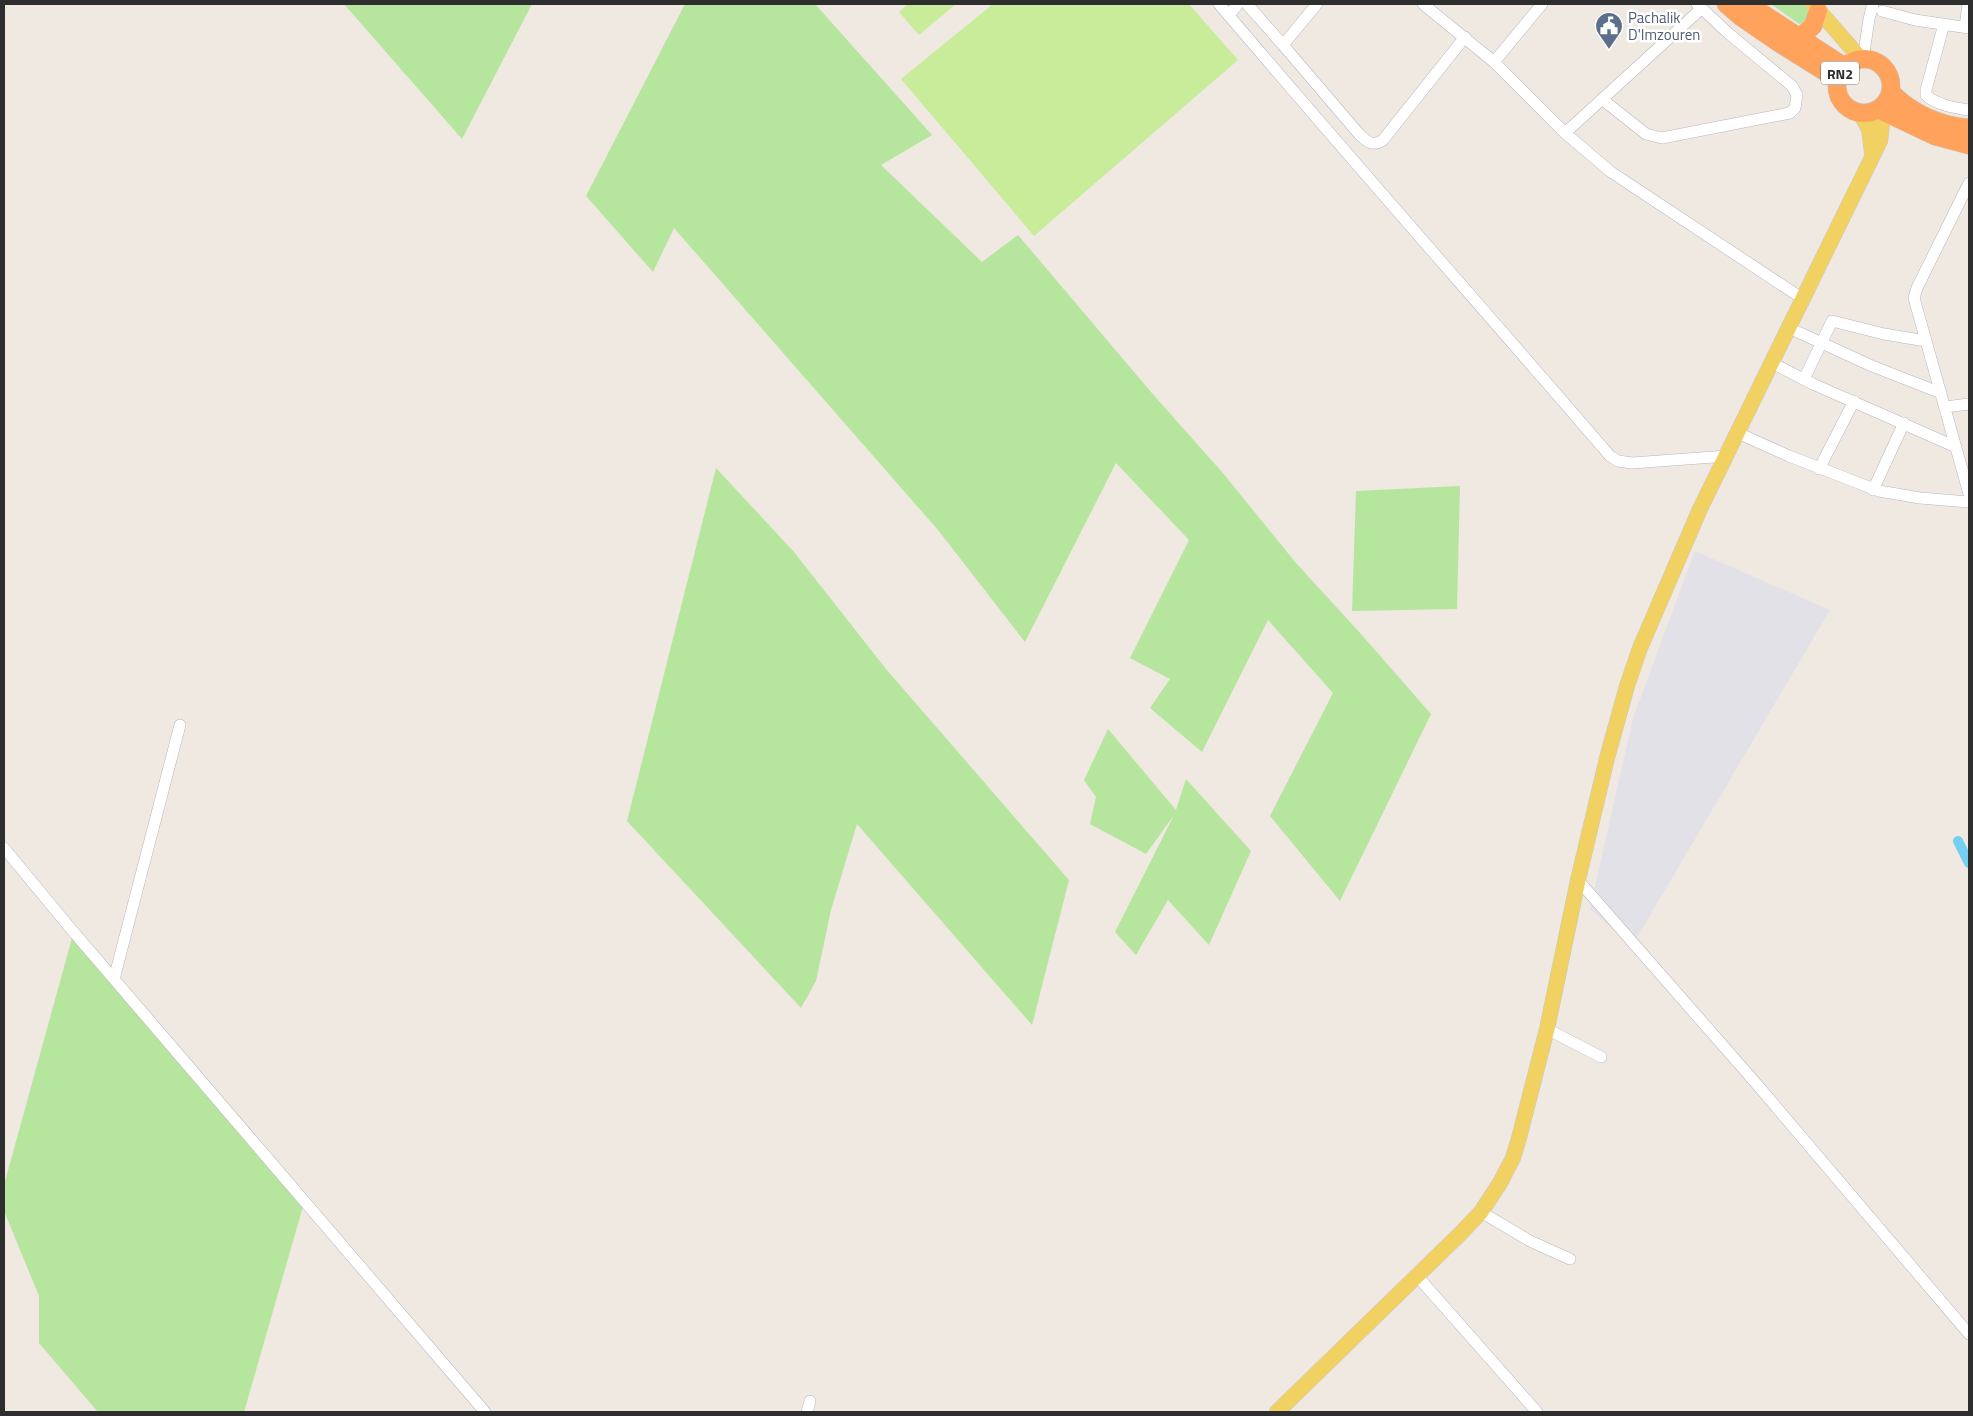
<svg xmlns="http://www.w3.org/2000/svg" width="1973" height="1416" font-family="'Titillium Web',sans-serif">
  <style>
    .industrial { fill: #e3e1e8 }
    .green { fill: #b6e59e }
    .pitch { fill: #c9ec9a }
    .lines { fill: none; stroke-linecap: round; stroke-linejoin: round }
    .canal { stroke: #75cff0; stroke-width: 10 }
    .minor-casing { stroke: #b4b7c1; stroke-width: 12 }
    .major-casing { stroke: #c9c9c9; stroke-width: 16 }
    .highway-casing { stroke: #c9c9c9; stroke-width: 19 }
    .minor { stroke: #fff; stroke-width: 11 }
    .major { stroke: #f2d163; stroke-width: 15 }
    .highway { stroke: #ffa35c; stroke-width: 18 }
    .labels { text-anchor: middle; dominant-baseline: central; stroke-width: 5; stroke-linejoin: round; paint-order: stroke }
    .shield { fill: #fff; stroke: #6d6d6d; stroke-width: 1 }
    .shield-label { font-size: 14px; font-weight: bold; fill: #2e2e2e }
    .service-label { font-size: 15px; fill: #4e5e75; stroke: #fff; text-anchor: start }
  </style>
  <rect width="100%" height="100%" fill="#efe9e1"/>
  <path class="industrial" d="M1695 551 1830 610 1632 946 1590 909 1633 718Z"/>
  <path class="green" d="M344 4H532L462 139Z
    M685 4H815L932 135 881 165 982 262 1018 235 1151 392 1222 472 1296 563 1361 634 1431 714 1340 901 1270 816 1333 693 1268 620 1202 752 1150 708 1170 679 1130 658 1189 540 1116 463 1025 642 938 530 674 228 653 272 586 196Z
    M1771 4H1805L1811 12 1807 22 1799 24Z
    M716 468 794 552 886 669 1069 880 1032 1025 857 824 831 910 816 981 801 1008 627 821Z
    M1460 486 1457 609 1352 611 1356 491Z
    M1108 729 1176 810 1186 779 1251 851 1209 945 1168 900 1136 955 1115 932 1174 815 1146 854 1090 824 1096 797 1084 780Z
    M75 927 306 1196 244 1412H98L39 1343V1296L4 1211V1185Z"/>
  <path class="pitch" d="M908 4H956L919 35 899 12Z
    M993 4H1189L1238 60 1034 236 901 79Z"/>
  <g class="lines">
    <path class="canal" d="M1958 841 1969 863"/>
    <defs>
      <path id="minor" d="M1219 4C1348 156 1480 305 1610 456L1618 461 1632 463 1727 456
        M1247 4 1283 45 1317 4
        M1423 4 1494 62 1565 133 1611 172 1803 299
        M1882 11 1915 20 1969 28
        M1229 15 1238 4
        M1944 24 1926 90V95C1936 105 1956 108 1969 110
        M1965 27 1968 4
        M1283 45 1359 134C1367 142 1373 147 1383 140L1465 37
        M1863 59 1869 19 1873 4
        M1494 62 1542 4
        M1603 100 1646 134 1662 138 1790 113 1795 108 1797 95 1792 86 1728 33 1697 4
        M1565 133 1701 9
        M1969 183 1917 288 1914 298 1969 494
        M1789 328 1872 366 1941 393
        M1772 363 1813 384 1956 447
        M1804 379 1832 321 1884 334 1926 341
        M1945 407 1969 404
        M1738 433 1789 456 1879 491 1920 498 1969 502
        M1819 469 1854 401
        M1873 490 1904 423
        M4 848 71 929 485 1412
        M1578 880 1754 1081 1969 1334
        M114 979 180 725
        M1547 1029 1601 1057
        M1481 1212 1530 1241 1570 1259
        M1418 1277 1537 1412
        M807 1412 810 1401"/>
      <path id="major" d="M1813 4 1861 59
        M1860 113 1869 129 1872 153
        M1277 1412 1460 1234 1481 1212 1500 1183 1513 1158 1519 1138 1547 1029 1578 880 1607 758 1627 686 1640 648 1700 509 1880 141 1882 125 1874 111"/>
      <path id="highway" d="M1726 4 1741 17 1779 43 1838 80
        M1748 4 1845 67
        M1799 38 1813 26 1818 11
        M1837 86a27 27 0 1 1 54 0a27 27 0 1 1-54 0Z
        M1891 92C1911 113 1940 126 1969 128
        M1878 109 1935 136 1969 145"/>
    </defs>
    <use href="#minor" class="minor-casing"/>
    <use href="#major" class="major-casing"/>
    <use href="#highway" class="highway-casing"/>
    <use href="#minor" class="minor"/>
    <use href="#major" class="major"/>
    <use href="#highway" class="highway"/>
  </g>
  <defs>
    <symbol id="civic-pin" viewBox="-11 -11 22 30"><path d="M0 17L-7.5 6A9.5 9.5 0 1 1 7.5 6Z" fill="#5c6f8a" stroke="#fff"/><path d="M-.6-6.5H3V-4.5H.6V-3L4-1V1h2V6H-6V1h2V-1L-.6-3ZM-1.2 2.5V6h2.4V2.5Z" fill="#fff"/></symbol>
  </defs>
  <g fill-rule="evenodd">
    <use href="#civic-pin" x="1593" y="10" width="32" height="43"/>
  </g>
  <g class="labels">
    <rect class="shield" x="1821" y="61.5" width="38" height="23" rx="4"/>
    <g class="shield-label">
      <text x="1840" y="73">RN2</text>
    </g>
    <g class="service-label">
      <text x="1628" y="17">Pachalik<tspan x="1628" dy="17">D'Imzouren</tspan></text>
    </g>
  </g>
  <rect width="1973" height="1416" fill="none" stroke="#2e2e2e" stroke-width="10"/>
</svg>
